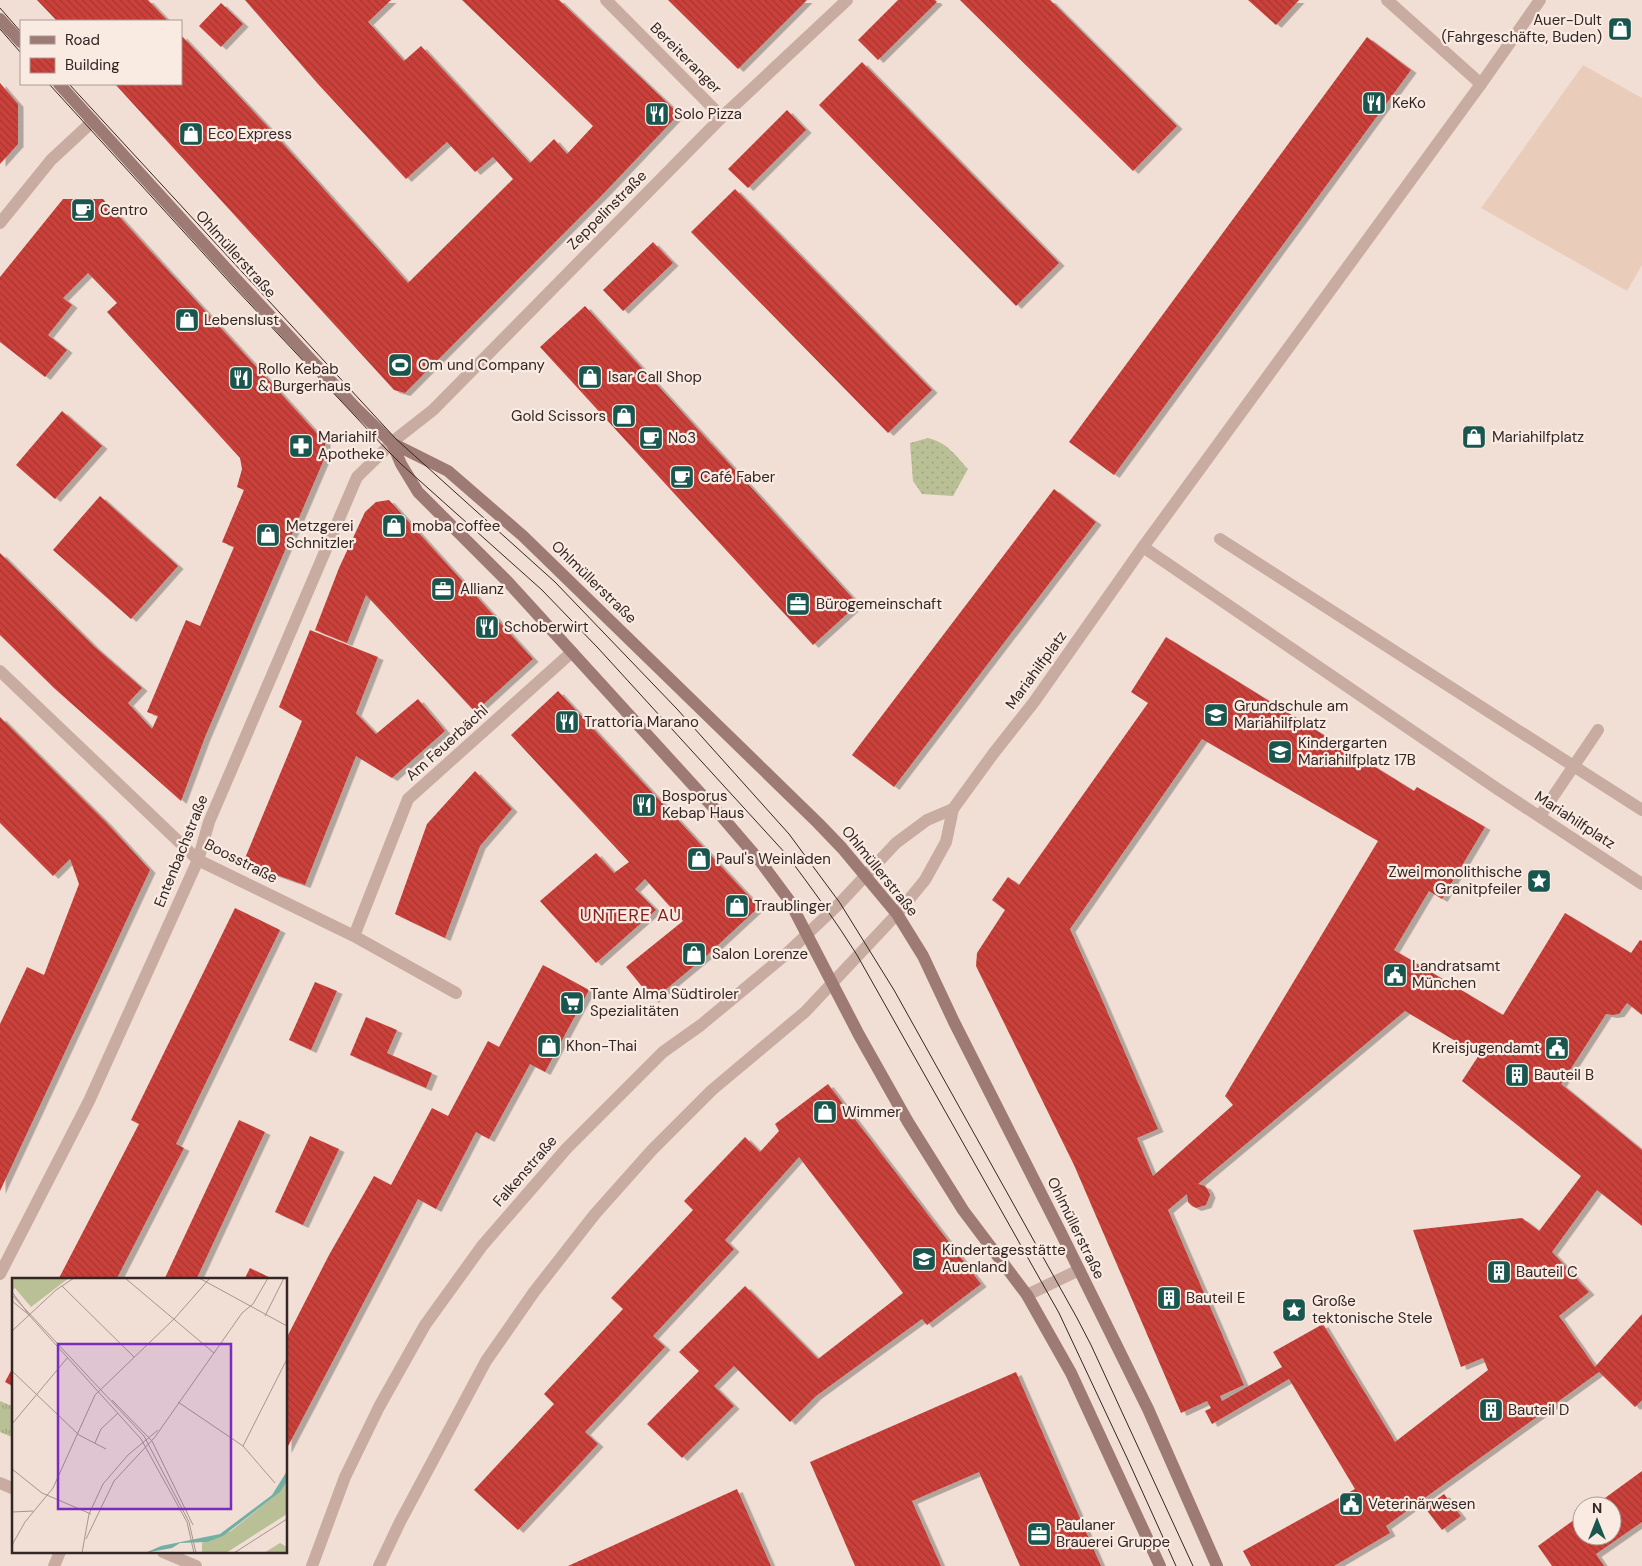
<svg xmlns="http://www.w3.org/2000/svg" width="1642" height="1566" font-family="'DM Sans',sans-serif">
  <style>
    .grass { fill: url(#grass-tufts) }
    .park { fill: url(#park-dots) }
    .plaza { fill: #eaccbb }
    .building { fill: url(#building-back-hatch); fill-rule: evenodd; filter: url(#shadow) }
    .lines { fill: none; stroke-linecap: round; stroke-linejoin: round }
    .service { stroke: #c9aca1; stroke-width: 12 }
    .pedestrian { stroke: #c9aca1; stroke-width: 12 }
    .minor { stroke: #c9aca1; stroke-width: 12 }
    .tertiary { stroke: #c9aca1; stroke-width: 12 }
    .secondary { stroke: #9d7a73; stroke-width: 12 }
    .tram { stroke: #332624; stroke-width: 1 }
    .labels { text-anchor: middle; dominant-baseline: central; stroke-width: 4.5; stroke-linejoin: round; paint-order: stroke }
    .poi-label { font-size: 15px; fill: #332624; stroke: #f9eae2; text-anchor: start }
    .street-label { font-size: 15px; fill: #332624; stroke: #f9eae2 }
    .quarter-label { font-size: 18px; letter-spacing: 1px; fill: #851f1b; stroke: #f9eae2 }
    .inset-road { fill: none; stroke: #a5958e; stroke-width: 1 }
    .view { fill: #7b2cbf; fill-opacity: 0.15; stroke: #7b2cbf; stroke-width: 2.5 }
    .inset-edge { fill: none; stroke: #332624; stroke-width: 2.5 }
  </style>
  <defs>
    <pattern id="grass-tufts" width="24" height="20" patternUnits="userSpaceOnUse" patternTransform="scale(1.25)"><rect width="24" height="20" fill="#bac095"/><path d="M3 7l-1-3M5 7V3M7 7l1-3M15 17l-1-3M17 17v-4M19 17l1-3" fill="none" stroke="#a0a580"/></pattern>
    <pattern id="park-dots" width="8" height="8" patternUnits="userSpaceOnUse" patternTransform="scale(1.25)"><rect width="8" height="8" fill="#bac095"/><path d="M2 2h.1M6 6h.1" fill="none" stroke="#a0a580" stroke-width="1.8" stroke-linecap="round"/></pattern>
    <pattern id="building-back-hatch" width="6" height="6" patternUnits="userSpaceOnUse" patternTransform="scale(1.25)"><rect width="6" height="6" fill="#cb413a"/><path d="M-1 5l2 2M0 0l6 6M5-1l2 2" fill="none" stroke="#a53631"/></pattern>
    <filter id="shadow"><feDropShadow dx="5.5" dy="3" stdDeviation="0" flood-color="#0004"/></filter>
  </defs>
  <rect width="100%" height="100%" fill="#f1dfd5"/>
  <path class="grass" d="M0 1401 14 1407V1438L0 1432Z"/>
  <path class="park" d="M928 438C948 443 955 455 968 469L953 496 922 494 913 481 910 443Z"/>
  <path class="plaza" d="M1583 65 1642 98V265L1627 291 1481 208Z"/>
  <path class="building" d="M37 0H148L168 21H57Z
    M245 0H391L368 22 404 61 421 46 530 163 554 139 567 154 593 126 462 0H559L679 114 606 191 405 393 394 390 115 84H181V35L268 127 408 283 513 179 493 157 475 172 447 142 406 179 318 84Z
    M668 0H807L738 69Z
    M898 0H935L937 2 878 60 858 40Z
    M960 0H1050L1177 126 1133 171Z
    M1248 0H1299L1276 25Z
    M221 3 243 24 221 47 199 26Z
    M1367 37 1411 70 1114 475 1069 442Z
    M862 62 1059 263 1016 306 819 105Z
    M0 83 18 104V144L0 164Z
    M787 110 806 130 748 188 728 169Z
    M735 189 932 390 888 433 691 232Z
    M63 199H103L325 442V457L205 737 181 801 54 688 0 635V553L95 647 142 688 128 703 152 729 158 716 147 712 186 620 200 626 234 547 222 542 244 490 237 487 242 469 240 458 107 312 117 303 88 273 63 298 72 305 48 335 67 350 45 377 0 342V277Z
    M653 242 673 263 623 311 603 290Z
    M585 306 858 604 813 645 540 347Z
    M62 411 102 446 55 499 16 465Z
    M1054 489 1096 522 894 787 852 755Z
    M100 496 178 566 131 619 53 550Z
    M389 500 533 659 475 712 366 595 347 643 315 630 339 568 365 512 376 502Z
    M310 630 378 657 356 713 376 734 418 699 445 731 392 778 356 756 305 885 243 863 302 721 279 707Z
    M1166 637 1414 791 1417 787 1485 827 1442 899 1429 891 1394 950 1503 1015 1565 913 1631 953 1640 940 1642 941V1015L1627 1003 1619 1014 1612 1015 1606 1014 1561 1084 1642 1150V1226L1597 1190 1552 1252 1589 1292 1559 1316 1595 1367 1642 1314V1400L1635 1407 1599 1372 1386 1526 1390 1533 1334 1566H1251L1243 1551 1355 1489 1289 1379 1212 1424 1205 1411 1211 1408 1207 1401 1181 1413 1074 1165 976 966 977 953 1005 910 992 900 1008 877 1019 885 1148 703 1131 692ZM1202 739 1378 841 1225 1096 1233 1105 1153 1176 1137 1138 1158 1129 1100 995 1070 929ZM1405 1011 1479 1055 1462 1081 1581 1176 1539 1231 1522 1218 1413 1230 1461 1367 1483 1358 1488 1370 1395 1442 1323 1324 1273 1352 1282 1367 1222 1401 1220 1396 1244 1385 1168 1210 1187 1194 1188 1202 1192 1206 1196 1208 1206 1205 1210 1195 1208 1190 1205 1186 1198 1184Z
    M558 691 759 907 705 957 653 1000 626 967 683 921 645 879 635 889 656 910 596 963 540 901 596 853 614 873 629 862 511 735Z
    M0 717 106 822 150 870 0 1191V1024L27 967 44 975 79 884 70 859 53 876 0 823Z
    M475 771 512 809 480 846 445 938 395 914 427 824Z
    M235 908 280 930 176 1144 184 1148 116 1280H58L139 1124 131 1120Z
    M543 965 589 990 545 1072 530 1064 489 1139 476 1132 436 1209 418 1199 286 1450V1339L329 1255 374 1176 391 1185 432 1108 448 1116 488 1041 499 1047Z
    M315 982 337 991 311 1050 289 1040Z
    M366 1017 397 1030 387 1053 432 1073 426 1088 350 1055Z
    M828 1084 981 1284 927 1325 922 1319 816 1396 790 1422 734 1366 714 1386 734 1406 682 1458 647 1424 699 1371 679 1352 745 1286 818 1359 903 1293 799 1157 725 1240 734 1249 653 1336 665 1347 585 1432 598 1444 518 1530 474 1490 554 1404 544 1394 623 1309 611 1298 693 1210 684 1201 745 1137 760 1152 779 1131 775 1124Z
    M239 1120 265 1132 196 1280H164Z
    M310 1136 339 1149 303 1225 275 1212Z
    M250 1268 275 1280H244Z
    M14 1365V1387L5 1382Z
    M1016 1372 1101 1566H1020L979 1472 912 1501 941 1566H855L810 1462Z
    M1642 1471V1522L1596 1554 1604 1566H1552L1538 1546 1582 1514V1536H1612V1506H1594Z
    M737 1489 771 1566H568Z
    M1444 1494 1461 1516 1442 1530 1425 1508Z"/>
  <g class="lines">
    <path class="service" d="M1027 1295 1079 1270
      M54 1566 60 1552"/>
    <path class="pedestrian" d="M1220 539 1642 810
      M1540 816 1598 730"/>
    <path class="minor" d="M606 0 722 117
      M1387 0 1481 84
      M0 223 51 160 93 121
      M1143 547 1496 788 1642 884
      M0 671 198 860 354 936 456 993
      M354 936 408 799 572 652
      M0 1274 89 1101 198 860 209 822 357 477 396 439 433 410 722 117 847 0
      M0 1483 14 1489
      M163 1552 196 1566"/>
    <path class="tertiary" d="M312 1566 345 1477 379 1407 425 1325 482 1246 567 1148 663 1052 701 1025 784 956 840 903 896 843 927 820 953 809
      M379 1566 400 1522 486 1361 534 1292 595 1214 652 1150 712 1090 805 1012 897 914 925 880 946 842 953 809 993 754 1034 702 1143 547 1481 84 1540 0"/>
    <path class="secondary" d="M0 19 21 42
      M59 84 235 278 355 407 392 443 448 471 523 536 818 823 842 848 897 914 923 956 954 1022 1059 1229 1148 1409 1217 1566
      M392 443 401 464 418 492 508 582 723 818 760 861 789 900 859 1035 908 1122 963 1210 1027 1295 1071 1373 1160 1566"/>
    <path class="tram" d="M0 8 21 32
      M0 29 21 53
      M49 84 234 287 386 449 401 464 542 590 598 648 786 854C811 887 835 920 857 955L1059 1313 1128 1460 1176 1566
      M69 84 396 439 555 582 677 709 789 834 840 903 894 990 1077 1318 1091 1345 1193 1566"/>
  </g>
  <defs>
    <symbol id="shop-square" viewBox="-11 -11 22 22"><rect x="-9" y="-9" width="18" height="18" rx="4" fill="#19564e" stroke="#f9eae2"/><path d="M-5-2.5h2.3a2.7 3.5 0 0 1 5.4 0H5L5.5 6h-11ZM-1.5-2.5h3a1.5 2.3 0 0 0-3 0Z" fill="#fff"/></symbol>
    <symbol id="restaurant-square" viewBox="-11 -11 22 22"><rect x="-9" y="-9" width="18" height="18" rx="4" fill="#19564e" stroke="#f9eae2"/><path d="M-5-6h1v4h1v-4h1v4h1v-4h1v5L-1.5 .5V6h-2V.5L-5-1ZM5-6V6H3V1.5H1.5Q1.5-4 5-6Z" fill="#fff"/></symbol>
    <symbol id="cafe-square" viewBox="-11 -11 22 22"><rect x="-9" y="-9" width="18" height="18" rx="4" fill="#19564e" stroke="#f9eae2"/><path d="M-5.5-4.5H6V0H3Q3 3.5 0 3.5H-2.5Q-5.5 3.5-5.5 0ZM3-3.2v2h1.7v-2ZM-6 4.5H4V6H-6Z" fill="#fff"/></symbol>
    <symbol id="stadium-square" viewBox="-11 -11 22 22"><rect x="-9" y="-9" width="18" height="18" rx="4" fill="#19564e" stroke="#f9eae2"/><path d="M0-5a6.5 5 0 1 0 0 10a6.5 5 0 1 0 0-10ZM-3.5-1.8h7v3.6h-7Z" fill="#fff"/></symbol>
    <symbol id="pharmacy-square" viewBox="-11 -11 22 22"><rect x="-9" y="-9" width="18" height="18" rx="4" fill="#19564e" stroke="#f9eae2"/><path d="M-2-6h4v4h4v4h-4v4h-4v-4h-4v-4h4Z" fill="#fff"/></symbol>
    <symbol id="office-square" viewBox="-11 -11 22 22"><rect x="-9" y="-9" width="18" height="18" rx="4" fill="#19564e" stroke="#f9eae2"/><path d="M-6-3h4V-5.5h4V-3h4V5H-6ZM-1-4.5V-3h2v-1.5ZM-6 0V1H6V0Z" fill="#fff"/></symbol>
    <symbol id="school-square" viewBox="-11 -11 22 22"><rect x="-9" y="-9" width="18" height="18" rx="4" fill="#19564e" stroke="#f9eae2"/><path d="M0-5L7-2L0 1L-7-2ZM-4 1L0 2.5L4 1V4Q0 6-4 4Z" fill="#fff"/></symbol>
    <symbol id="sight-square" viewBox="-11 -11 22 22"><rect x="-9" y="-9" width="18" height="18" rx="4" fill="#19564e" stroke="#f9eae2"/><path d="M0-6L1.8-2.2L6-1.7L2.9 1.2L3.7 5.4L0 3.3L-3.7 5.4L-2.9 1.2L-6-1.7L-1.8-2.2Z" fill="#fff"/></symbol>
    <symbol id="civic-square" viewBox="-11 -11 22 22"><rect x="-9" y="-9" width="18" height="18" rx="4" fill="#19564e" stroke="#f9eae2"/><path d="M-.6-6.5H3V-4.5H.6V-3L4-1V1h2V6H-6V1h2V-1L-.6-3ZM-1.2 2.5V6h2.4V2.5Z" fill="#fff"/></symbol>
    <symbol id="supermarket-square" viewBox="-11 -11 22 22"><rect x="-9" y="-9" width="18" height="18" rx="4" fill="#19564e" stroke="#f9eae2"/><path d="M-6-5.5h2.5l.6 2H6L4.5 2H-2.5L-4.4-4H-6ZM-1.5 3.2a1.3 1.3 0 1 0 .1 0ZM3 3.2a1.3 1.3 0 1 0 .1 0Z" fill="#fff"/></symbol>
    <symbol id="building-square" viewBox="-11 -11 22 22"><rect x="-9" y="-9" width="18" height="18" rx="4" fill="#19564e" stroke="#f9eae2"/><path d="M-4-6H4V6H1V3H-1V6H-4ZM-2.5-4.3h1.7v1.8h-1.7ZM.8-4.3h1.7v1.8H.8ZM-2.5-1h1.7V.8h-1.7ZM.8-1h1.7V.8H.8Z" fill="#fff"/></symbol>
  </defs>
  <g fill-rule="evenodd">
    <use href="#shop-square" x="1606" y="15" width="28" height="28"/>
    <use href="#restaurant-square" x="1360" y="89" width="28" height="28"/>
    <use href="#restaurant-square" x="643" y="100" width="28" height="28"/>
    <use href="#shop-square" x="177" y="120" width="28" height="28"/>
    <use href="#cafe-square" x="69" y="196" width="28" height="28"/>
    <use href="#shop-square" x="173" y="306" width="28" height="28"/>
    <use href="#stadium-square" x="386" y="351" width="28" height="28"/>
    <use href="#shop-square" x="576" y="363" width="28" height="28"/>
    <use href="#restaurant-square" x="227" y="364" width="28" height="28"/>
    <use href="#shop-square" x="610" y="402" width="28" height="28"/>
    <use href="#shop-square" x="1460" y="423" width="28" height="28"/>
    <use href="#cafe-square" x="637" y="424" width="28" height="28"/>
    <use href="#pharmacy-square" x="287" y="432" width="28" height="28"/>
    <use href="#cafe-square" x="668" y="463" width="28" height="28"/>
    <use href="#shop-square" x="380" y="512" width="28" height="28"/>
    <use href="#shop-square" x="254" y="521" width="28" height="28"/>
    <use href="#office-square" x="429" y="575" width="28" height="28"/>
    <use href="#office-square" x="784" y="590" width="28" height="28"/>
    <use href="#restaurant-square" x="473" y="613" width="28" height="28"/>
    <use href="#school-square" x="1202" y="701" width="28" height="28"/>
    <use href="#restaurant-square" x="553" y="708" width="28" height="28"/>
    <use href="#school-square" x="1266" y="738" width="28" height="28"/>
    <use href="#restaurant-square" x="630" y="791" width="28" height="28"/>
    <use href="#shop-square" x="685" y="845" width="28" height="28"/>
    <use href="#sight-square" x="1525" y="867" width="28" height="28"/>
    <use href="#shop-square" x="723" y="892" width="28" height="28"/>
    <use href="#shop-square" x="680" y="940" width="28" height="28"/>
    <use href="#civic-square" x="1381" y="961" width="28" height="28"/>
    <use href="#supermarket-square" x="558" y="989" width="28" height="28"/>
    <use href="#shop-square" x="535" y="1032" width="28" height="28"/>
    <use href="#civic-square" x="1543" y="1034" width="28" height="28"/>
    <use href="#building-square" x="1503" y="1061" width="28" height="28"/>
    <use href="#shop-square" x="811" y="1098" width="28" height="28"/>
    <use href="#school-square" x="910" y="1245" width="28" height="28"/>
    <use href="#building-square" x="1485" y="1258" width="28" height="28"/>
    <use href="#building-square" x="1155" y="1284" width="28" height="28"/>
    <use href="#sight-square" x="1280" y="1296" width="28" height="28"/>
    <use href="#building-square" x="1477" y="1396" width="28" height="28"/>
    <use href="#civic-square" x="1337" y="1490" width="28" height="28"/>
    <use href="#office-square" x="1025" y="1520" width="28" height="28"/>
  </g>
  <g class="labels">
    <g class="poi-label">
      <text x="1602" y="20" text-anchor="end">Auer-Dult<tspan x="1602" dy="17">(Fahrgeschäfte, Buden)</tspan></text>
      <text x="1392" y="103">KeKo</text>
      <text x="674" y="114">Solo Pizza</text>
      <text x="208" y="134">Eco Express</text>
      <text x="100" y="210">Centro</text>
      <text x="204" y="320">Lebenslust</text>
      <text x="418" y="365">Om und Company</text>
      <text x="258" y="369">Rollo Kebab<tspan x="258" dy="17">&amp; Burgerhaus</tspan></text>
      <text x="608" y="377">Isar Call Shop</text>
      <text x="606" y="416" text-anchor="end">Gold Scissors</text>
      <text x="318" y="437">Mariahilf<tspan x="318" dy="17">Apotheke</tspan></text>
      <text x="1492" y="437">Mariahilfplatz</text>
      <text x="668" y="438">No3</text>
      <text x="700" y="477">Café Faber</text>
      <text x="286" y="526">Metzgerei<tspan x="286" dy="17">Schnitzler</tspan></text>
      <text x="412" y="526">moba coffee</text>
      <text x="460" y="589">Allianz</text>
      <text x="816" y="604">Bürogemeinschaft</text>
      <text x="504" y="627">Schoberwirt</text>
      <text x="1234" y="706">Grundschule am<tspan x="1234" dy="17">Mariahilfplatz</tspan></text>
      <text x="584" y="722">Trattoria Marano</text>
      <text x="1298" y="743">Kindergarten<tspan x="1298" dy="17">Mariahilfplatz 17B</tspan></text>
      <text x="662" y="796">Bosporus<tspan x="662" dy="17">Kebap Haus</tspan></text>
      <text x="716" y="859">Paul's Weinladen</text>
      <text x="1522" y="872" text-anchor="end">Zwei monolithische<tspan x="1522" dy="17">Granitpfeiler</tspan></text>
      <text x="754" y="906">Traublinger</text>
      <text x="712" y="954">Salon Lorenze</text>
      <text x="1412" y="966">Landratsamt<tspan x="1412" dy="17">München</tspan></text>
      <text x="590" y="994">Tante Alma Südtiroler<tspan x="590" dy="17">Spezialitäten</tspan></text>
      <text x="566" y="1046">Khon-Thai</text>
      <text x="1540" y="1048" text-anchor="end">Kreisjugendamt</text>
      <text x="1534" y="1075">Bauteil B</text>
      <text x="842" y="1112">Wimmer</text>
      <text x="942" y="1250">Kindertagesstätte<tspan x="942" dy="17">Auenland</tspan></text>
      <text x="1516" y="1272">Bauteil C</text>
      <text x="1186" y="1298">Bauteil E</text>
      <text x="1312" y="1301">Große<tspan x="1312" dy="17">tektonische Stele</tspan></text>
      <text x="1508" y="1410">Bauteil D</text>
      <text x="1368" y="1504">Veterinärwesen</text>
      <text x="1056" y="1525">Paulaner<tspan x="1056" dy="17">Brauerei Gruppe</tspan></text>
    </g>
    <g class="street-label">
      <text transform="translate(686 58) rotate(45)">Bereiteranger</text>
      <text transform="translate(607 210) rotate(-45)">Zeppelinstraße</text>
      <text transform="translate(236 254) rotate(48)">Ohlmüllerstraße</text>
      <text transform="translate(594 582) rotate(44)">Ohlmüllerstraße</text>
      <text transform="translate(1036 670) rotate(-54)">Mariahilfplatz</text>
      <text transform="translate(447 743) rotate(-42)">Am Feuerbächl</text>
      <text transform="translate(1575 820) rotate(33)">Mariahilfplatz</text>
      <text transform="translate(181 851) rotate(-68)">Entenbachstraße</text>
      <text transform="translate(241 861) rotate(27)">Boosstraße</text>
      <text transform="translate(880 871) rotate(51)">Ohlmüllerstraße</text>
      <text transform="translate(525 1171) rotate(-49)">Falkenstraße</text>
      <text transform="translate(1076 1228) rotate(64)">Ohlmüllerstraße</text>
    </g>
    <g class="quarter-label">
      <text x="631" y="915">UNTERE AU</text>
    </g>
  </g>
  <g transform="translate(12 1278)">
    <rect width="275" height="275" fill="#f1dfd5"/>
    <path d="M268 265 275 269V275H252Z" fill="#bac095"/>
    <path d="M275 203V236L214 275H190V265L219 253 265 216Z" fill="#bac095"/>
    <path d="M0 0H57L19 29 3 10 0 12Z" fill="#bac095"/>
    <path d="M275 193V203L268 214 211 258 195 264 168 265 160 270 133 275 149 268 208 256 260 217Z" fill="#74afa6"/>
    <path class="inset-road" d="M113 0 202 75M187 0 275 48M50 8 122 79M0 14 17 37 129 161 175 244 182 275M0 17 132 158 177 244 184 275M0 23 17 37M253 38 272 0M0 53 44 12 62 0M0 93 67 157 94 171M100 122 140 163 181 247M166 124 231 168 263 205M0 146 56 79M83 165 89 151 106 135M231 168 275 81M0 191 30 215 79 236M0 234 21 233M74 261 102 203 143 159 230 35 241 26 256 0M0 267 13 244 41 210 83 117 163 40 198 0M70 275 77 236 91 206 116 177 146 152M222 275 275 241"/>
    <path class="view" d="M46 66H219V231H46Z"/>
    <rect width="275" height="275" class="inset-edge"/>
  </g>
  <rect x="20" y="20" width="162" height="65" fill="#f9eae2" stroke="#aa9c96"/>
  <rect x="30" y="36" width="25" height="8" fill="#9d7a73" stroke="#aa9c96"/>
  <text x="65" y="45" font-size="15" fill="#332624">Road</text>
  <rect x="30" y="58" width="25" height="15" fill="url(#building-back-hatch)" stroke="#aa9c96"/>
  <text x="65" y="70" font-size="15" fill="#332624">Building</text>
  <g transform="translate(1597 1521)"><circle r="24" fill="#f9eae2" stroke="#aa9c96"/>
  <path d="M0-4L9 19L0 12L-9 19Z" fill="#19564e"/>
  <text y="-8" font-size="14" font-weight="bold" text-anchor="middle" fill="#332624">N</text>
  </g>
</svg>
